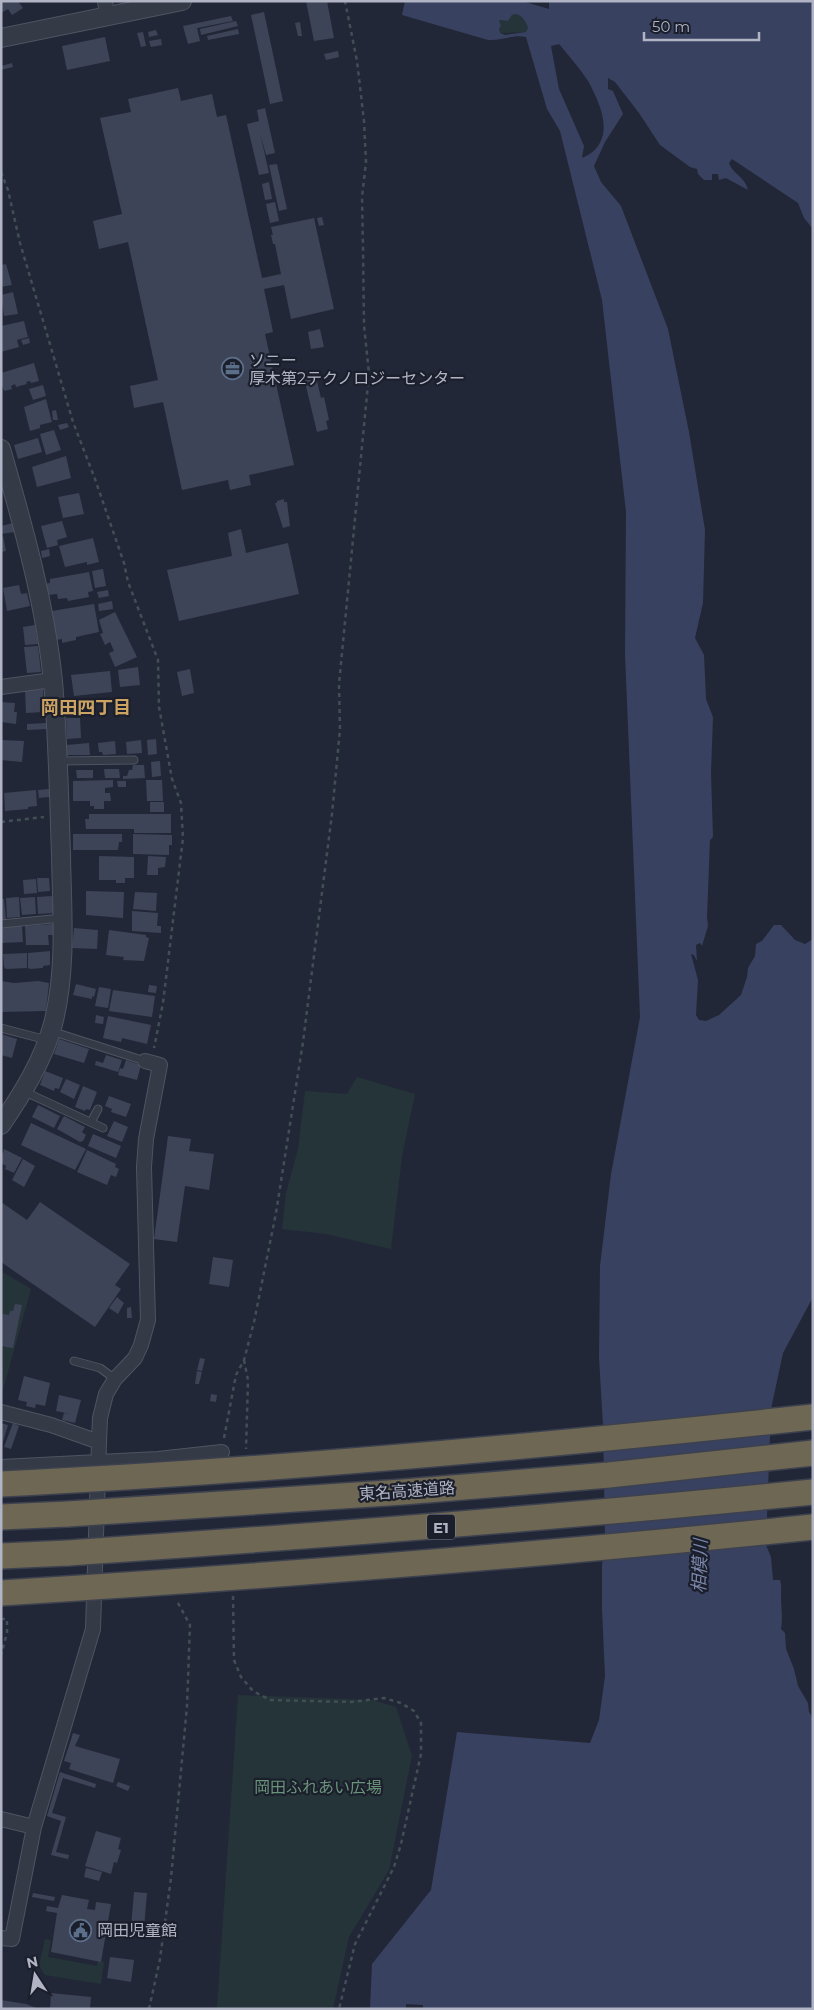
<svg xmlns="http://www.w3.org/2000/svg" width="814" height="2010" font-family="Montserrat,'Noto Sans JP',sans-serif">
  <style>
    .green { fill: #253439 }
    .water { fill: #38415f; fill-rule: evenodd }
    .building { fill: #3e4457 }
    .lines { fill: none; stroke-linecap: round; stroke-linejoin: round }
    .service-casing { stroke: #505462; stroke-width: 9 }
    .minor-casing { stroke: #505462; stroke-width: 16 }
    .tertiary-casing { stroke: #505462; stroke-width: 20 }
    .motorway-casing { stroke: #3d414f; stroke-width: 28 }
    .path { stroke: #414f55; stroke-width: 2.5; stroke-dasharray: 4 4; stroke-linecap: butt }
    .service { stroke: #353a47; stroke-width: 7 }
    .minor { stroke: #353a47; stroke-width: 14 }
    .tertiary { stroke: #353a47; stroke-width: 18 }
    .motorway { stroke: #6d6753; stroke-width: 25 }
    .motorway-bridge-casing { stroke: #3d414f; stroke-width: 28; stroke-linecap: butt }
    .motorway-bridge { stroke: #6d6753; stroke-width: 25 }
    .labels { text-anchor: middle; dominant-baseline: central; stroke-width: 4.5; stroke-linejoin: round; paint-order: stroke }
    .shield { fill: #1b1f2c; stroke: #838796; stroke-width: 1 }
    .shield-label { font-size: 15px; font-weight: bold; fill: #b0b4c4 }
    .poi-label { font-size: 16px; fill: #b0b4c4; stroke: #1b1f2c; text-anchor: start }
    .street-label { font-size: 16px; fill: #b0b4c4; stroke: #1b1f2c }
    .park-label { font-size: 16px; fill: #69937a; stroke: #1b1f2c }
    .neighbourhood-label { font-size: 18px; font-weight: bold; fill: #cca363; stroke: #1b1f2c }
    .water-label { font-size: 18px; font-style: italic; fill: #7a86aa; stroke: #1b1f2c }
  </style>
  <rect width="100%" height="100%" fill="#222737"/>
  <path class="green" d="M516 14C523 16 526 22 528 28L527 32 500 33 499 29 501 26 499 20 508 21 512 15Z
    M357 1077 415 1094 402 1156 391 1249 326 1234 282 1229 286 1193 298 1149 305 1091 347 1094Z
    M1 1271 31 1289 1 1397Z
    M238 1695 372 1700 396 1707 412 1756 389 1870 349 1937 333 2009H217Z
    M45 1939 51 1940 48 1957 97 1966 98 1960 104 1962 101 1984 45 1975 39 1966Z"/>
  <path class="water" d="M405 1H522L549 9V1H813V229L804 218 798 203 732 159 729 163C734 176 744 175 748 190L726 178 719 180 718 174H712V180H704L698 174 697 169 690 167 660 145 639 113 615 82 608 78V89L613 91 623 114 605 142 594 166 601 182 621 206 668 329 689 432 705 530 703 603 695 638 704 655 706 699 713 717 711 773 713 837 710 840 707 917 708 926 702 946 700 943 696 945 697 961 694 955 691 954 698 980 696 1015 699 1020 706 1021 719 1015 741 995 747 977 748 968 755 956 756 944 762 941 774 925H781L795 940 805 944 813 939V1297L783 1353 771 1409 766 1545 771 1557 773 1580H780C782 1586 781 1590 781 1596 781 1608 783 1616 781 1629L785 1633 786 1649 794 1669 798 1686 808 1703 809 1712 813 1718V2009H423V2005L406 2004V2009H370L372 1964 431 1890 457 1732 590 1743 599 1720 605 1676 602 1609V1566L605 1535 603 1426 599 1357 600 1266 611 1174 640 1017 625 654 626 512 602 300 560 131 547 109 526 37C513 34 502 41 488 40L402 15ZM516 14C523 16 526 22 528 28L526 32 505 35 500 33 499 29 501 26 499 20 508 21 512 15ZM559 44C568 55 578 66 586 78 590 83 592 89 595 95 606 118 611 146 582 158L584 146 559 89 551 46Z"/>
  <path class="building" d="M1 1H18L23 8 12 15 8 9 1 13Z
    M306 1H327L334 38 314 41Z
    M264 12 283 101 270 104 251 15Z
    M231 16 233 21 197 28 200 41 188 44 183 26Z
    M236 21 238 26 201 35 200 29Z
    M300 22 302 36H298L295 23Z
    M238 29 239 34 208 40 207 36Z
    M156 30 158 35 149 37 148 32Z
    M143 32 146 46 141 47 137 33Z
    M105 37 110 61 67 70 62 46Z
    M161 39 162 45 151 47 149 41Z
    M338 51 339 57 326 60 324 54Z
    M12 63 13 67 1 70V66Z
    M178 88 181 101 212 94 217 117 226 115 262 278 281 274 275 244H273L271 235H273L271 227 314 218 334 309 291 319 284 285 264 289 273 332 265 334 294 465 249 475 251 485 230 490 228 480 182 490 163 402 134 408 130 386 158 380 128 242 99 249 93 221 122 214 100 118 131 112 128 99Z
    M265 108 275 153 266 155 260 133 269 173 259 175 247 124 259 121 257 110Z
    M277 164 287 209 279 211 269 165Z
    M269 182 272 199 265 200 262 184Z
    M275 202 279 221 270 223 266 204Z
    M322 217 324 225 319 226 317 218Z
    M6 264 12 285 1 287V265Z
    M13 292 18 314 4 316 1 295Z
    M24 321 28 337 17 340 19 347 1 352V326Z
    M320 329 324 347 311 349 308 332Z
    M29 338 30 343 23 345 21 340Z
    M34 363 39 381 31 383 30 381 26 382 27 384 16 387 15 384 11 386 12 389 4 391 1 382V373Z
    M315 372 321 398 324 397 329 420 326 421 328 429 317 432 303 374Z
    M43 385 46 396 33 400 29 389Z
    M46 399 52 422 40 425V428L30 431 24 407Z
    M56 410 58 420H53L52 411Z
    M67 423 69 427 60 430 58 425Z
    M54 430 61 450 46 455 40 434Z
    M38 438 42 452 18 459 14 445Z
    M66 456 71 478 37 487 32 467Z
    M79 493 84 514 63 518 58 497Z
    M284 499V502H287L290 526 283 528 275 503H277V501Z
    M62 521 67 537 57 540 58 545 47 548 41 526Z
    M13 523 15 532 1 534V526Z
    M241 529 246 553 288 543 299 594 179 621 167 570 232 556 228 533Z
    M3 536 6 551 1 552V537Z
    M93 538 99 562 87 565V562L65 567 59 546Z
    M49 549 50 556 42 558 41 551Z
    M103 569 106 586 95 588 92 571Z
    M89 572 93 591 88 592 89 597 68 601 67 598 58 599 57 594 48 595 45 584 50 583V579Z
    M19 585 21 594 27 593 30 606 7 611 3 588Z
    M108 590 109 596 99 598 97 592Z
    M112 601 113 609 99 611 98 604Z
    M94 604 99 632 76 637V640L62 643V639L56 640 52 611Z
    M115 612 137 657 115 667 109 653 114 651 110 642 105 645 100 634 103 633 99 620Z
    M35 625 38 644 25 645 23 627Z
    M38 646 41 672 27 673 24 647Z
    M138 667 140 685 120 687 118 670Z
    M190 669 194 693 182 696 177 672Z
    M110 671 112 692 74 696 71 675Z
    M43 689 44 712 26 713 25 690Z
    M1 702 15 703 14 712H17L16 724 1 722Z
    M66 718H80L81 738 67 739Z
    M46 723 47 729 27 730V724Z
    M156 739 157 754 148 755 147 740Z
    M1 740 24 741 22 762 1 760Z
    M141 740 142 753 127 754 126 742Z
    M115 741 116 754 103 755 102 752H99L98 743Z
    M89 743 90 755H67L66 745Z
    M160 761 161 776 152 777 151 762Z
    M133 765H144L145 778 123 779V776H127L129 770H132Z
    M104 769H119L120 778H105Z
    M76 770H93V778H77Z
    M113 780V787L105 788V793H110L111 801H104V809H94V806H90V801H73V781Z
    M146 780H162L163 801H147Z
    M117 781H126V787H118Z
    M49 789V797L39 798 38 790Z
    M36 790 37 806 28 807V809L5 811 4 793Z
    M150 802H164V812H150Z
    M89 814H171V833H134V829H86L85 819H89Z
    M73 834H122V842H119L118 850H73Z
    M133 834 172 835V845H169V855L133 854Z
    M99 856 134 857V878H125V883H116V880H99Z
    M148 856 166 857 165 867 158 868V875H147Z
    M37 878H49L50 891 38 892Z
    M36 879 37 893 24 894 23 880Z
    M86 891 124 892 123 918 86 915Z
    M135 892 157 893 156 911 133 909Z
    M52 896 54 913 38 914 37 897Z
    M19 897 20 917 7 918 6 898Z
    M35 897 36 914 22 915 20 898Z
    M1 899H4L6 920H1Z
    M132 911 158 913 157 926H161V933L132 931Z
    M53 924 54 935H48L49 945H26L25 926Z
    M22 926 23 942 1 943V927Z
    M74 928 98 930 97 949 72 948Z
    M109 930 146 935V937L149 938 144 961 123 960 124 957 106 955Z
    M50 951V965L43 966V968L30 969 28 968V953Z
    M27 953V968L6 969 4 967 3 954Z
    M1 981 14 983 38 981 49 983 46 1011 1 1012Z
    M76 984 96 989 94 997 92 996V999L73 995Z
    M149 985 157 986 156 993 148 992Z
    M99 987 111 989 108 1008 95 1006Z
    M113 990 155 996 152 1017 109 1011Z
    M96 1015 104 1017 103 1024 95 1023Z
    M108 1016 151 1025 147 1044 122 1038 121 1042 103 1038Z
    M1 1034 17 1039 12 1058 1 1055Z
    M59 1039 89 1049 84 1063 54 1054Z
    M106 1055 122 1060 118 1072 95 1065 96 1061 103 1063Z
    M126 1060 141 1065 137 1080 118 1075 120 1068 123 1069Z
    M45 1071 63 1078 59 1089 55 1088 54 1091 40 1085Z
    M66 1079 80 1085 74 1099 60 1092Z
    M83 1086 97 1092 90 1110 86 1109 85 1111 75 1107Z
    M109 1096 131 1104 126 1117 111 1112 112 1109 105 1106Z
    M38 1105 60 1116 54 1128 32 1117Z
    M64 1116 85 1127 82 1132 86 1135 83 1141 80 1142 57 1129Z
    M114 1121 128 1127 122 1142 107 1136Z
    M31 1123 86 1149 75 1170 21 1145Z
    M93 1134 121 1146 116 1158 88 1146Z
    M168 1136 191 1139 189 1151 214 1154 209 1190 185 1186 177 1242 154 1239Z
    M4 1149 22 1158 14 1173 5 1169 6 1166 1 1163V1152L3 1153Z
    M87 1150 116 1164 115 1167 119 1169 116 1177 111 1175 107 1185 77 1172Z
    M23 1159 35 1166 24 1187 12 1180Z
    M1 1202 27 1220 40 1202 130 1264 115 1285 121 1289 95 1327 1 1262Z
    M213 1257 233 1260 229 1287 209 1284Z
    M117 1297 124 1303 118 1314 109 1308Z
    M15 1304 22 1305 13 1348 1 1346V1320L3 1314 9 1315 10 1311H13Z
    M131 1307 132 1318H127V1308Z
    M200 1358 205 1359 202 1371 197 1370Z
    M197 1371 202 1372 199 1384H195Z
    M24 1376 50 1383 45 1406 36 1404 35 1408 26 1406 27 1402 18 1400Z
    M211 1394 217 1395 216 1402 210 1401Z
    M59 1395 81 1400 75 1423 62 1420 64 1413 71 1414 56 1411Z
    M1 1423 8 1425 2 1445H1Z
    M13 1423 19 1426 11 1449 4 1447Z
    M73 1733 80 1735 75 1746 120 1759 113 1783 69 1769 71 1763 64 1761Z
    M60 1772 96 1784 95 1788 63 1778 52 1813 66 1817 56 1852 69 1855 68 1859 51 1855 61 1821 47 1816Z
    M118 1782 130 1786 128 1791 116 1786Z
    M96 1831 121 1838 118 1849 121 1850 117 1863 114 1862 111 1874 85 1866Z
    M86 1868 102 1872 99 1881 84 1877Z
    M134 1892 147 1893 144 1928 131 1926Z
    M33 1893 55 1897 54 1901 32 1897Z
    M62 1895 89 1900 87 1909 95 1910 96 1902 111 1904 101 1962 51 1952 57 1913 46 1911 47 1906 58 1908Z
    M110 1957 134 1960 131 1982 107 1978Z
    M51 1993 91 1997 90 2009H50Z
    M1 2000 26 2004 39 2009H1Z"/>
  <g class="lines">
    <defs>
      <path id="service" d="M58 761 134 760
        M1 924 62 918
        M1 1028 47 1040
        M51 1031 145 1061
        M23 1091 103 1128
        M91 1122 98 1109
        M74 1361 100 1368 115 1379"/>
      <path id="minor" d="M105 1 107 16
        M1 687 52 680
        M1 1412 51 1425 99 1442 93 1629 34 1827 12 1939 1 1938
        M99 1442 100 1418 106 1394 115 1379 135 1358 141 1345 148 1320 144 1167 146 1139 160 1065 145 1061
        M1 1467 158 1459 222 1452
        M1 1819 34 1827"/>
      <path id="tertiary" d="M1 38 182 1
        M1 449C23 525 45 603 53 681 58 739 59 797 61 855 62 911 67 970 53 1024 43 1061 22 1094 1 1125"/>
      <path id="motorway" d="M1 1517 68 1514
        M1 1556 68 1553"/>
    </defs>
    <use href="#service" class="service-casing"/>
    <use href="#minor" class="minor-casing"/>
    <use href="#tertiary" class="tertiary-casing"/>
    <use href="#motorway" class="motorway-casing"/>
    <path class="path" d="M1 172 8 190 20 243 73 422 95 479 124 563 128 582 158 660 159 707 172 779 181 803 183 838 163 1003 154 1048
      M1 822 44 817
      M244 1360 248 1380 246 1449
      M224 1438 236 1375 244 1360 254 1322 276 1213 303 1042 332 814 340 729 339 684 369 374 364 325 363 247 362 197 366 162 364 121 357 61 345 1
      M233 1596 234 1660 241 1677 253 1691 270 1700 351 1702 384 1698 401 1703 414 1711 421 1723V1754L401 1844 394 1867 355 1944 339 2009
      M1 1619H7V1633L1 1655
      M149 2009 160 1959 171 1878 187 1706 190 1625 177 1601"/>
    <use href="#service" class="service"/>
    <use href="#minor" class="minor"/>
    <use href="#tertiary" class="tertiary"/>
    <use href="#motorway" class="motorway"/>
    <defs>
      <path id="motorway-bridge" d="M1 1484C273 1471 543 1446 813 1417
        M68 1514 403 1492 609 1475 813 1453
        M68 1553C317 1536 565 1517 813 1492
        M1 1593C272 1576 543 1555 813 1527"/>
    </defs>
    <use href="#motorway-bridge" class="motorway-bridge-casing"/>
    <use href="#motorway-bridge" class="motorway-bridge"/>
  </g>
  <defs>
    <symbol id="office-ring" viewBox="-11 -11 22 22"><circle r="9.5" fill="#1b1f2c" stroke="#5c6f8a" stroke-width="1.5"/><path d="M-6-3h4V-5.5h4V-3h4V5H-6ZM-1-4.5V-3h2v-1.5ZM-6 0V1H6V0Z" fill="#5c6f8a"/></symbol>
    <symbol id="civic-ring" viewBox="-11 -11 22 22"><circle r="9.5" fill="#1b1f2c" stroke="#5c6f8a" stroke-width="1.5"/><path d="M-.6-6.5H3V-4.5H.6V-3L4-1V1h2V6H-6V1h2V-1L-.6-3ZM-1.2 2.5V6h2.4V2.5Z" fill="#5c6f8a"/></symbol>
  </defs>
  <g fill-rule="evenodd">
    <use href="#office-ring" x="220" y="356" width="25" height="25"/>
    <use href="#civic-ring" x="68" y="1918" width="25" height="25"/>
  </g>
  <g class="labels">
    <rect class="shield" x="427" y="1514.5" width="28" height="25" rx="4"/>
    <g class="shield-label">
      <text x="441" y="1527">E1</text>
    </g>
    <g class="poi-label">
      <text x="249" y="360">ソニー<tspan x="249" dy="18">厚木第2テクノロジーセンター</tspan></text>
      <text x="97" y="1930">岡田児童館</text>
    </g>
    <g class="street-label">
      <text transform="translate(407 1491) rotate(-4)">東名高速道路</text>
    </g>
    <g class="park-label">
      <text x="318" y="1787">岡田ふれあい広場</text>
    </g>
    <g class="neighbourhood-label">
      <text x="86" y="708">岡田四丁目</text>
    </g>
    <g class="water-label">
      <text transform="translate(700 1566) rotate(-88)">相模川</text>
    </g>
  </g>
  <rect width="814" height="2010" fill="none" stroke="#b0b4c4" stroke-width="5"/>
  <g transform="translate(35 1975) rotate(348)" stroke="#1b1f2c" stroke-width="4" paint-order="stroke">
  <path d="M0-4L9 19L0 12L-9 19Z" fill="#b0b4c4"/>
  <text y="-8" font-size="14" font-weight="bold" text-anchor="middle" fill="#b0b4c4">N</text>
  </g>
  <path d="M644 32v8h115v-8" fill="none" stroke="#b0b4c4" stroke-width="2.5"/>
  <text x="652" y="32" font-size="15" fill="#b0b4c4" stroke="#1b1f2c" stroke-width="4" paint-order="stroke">50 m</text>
</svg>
